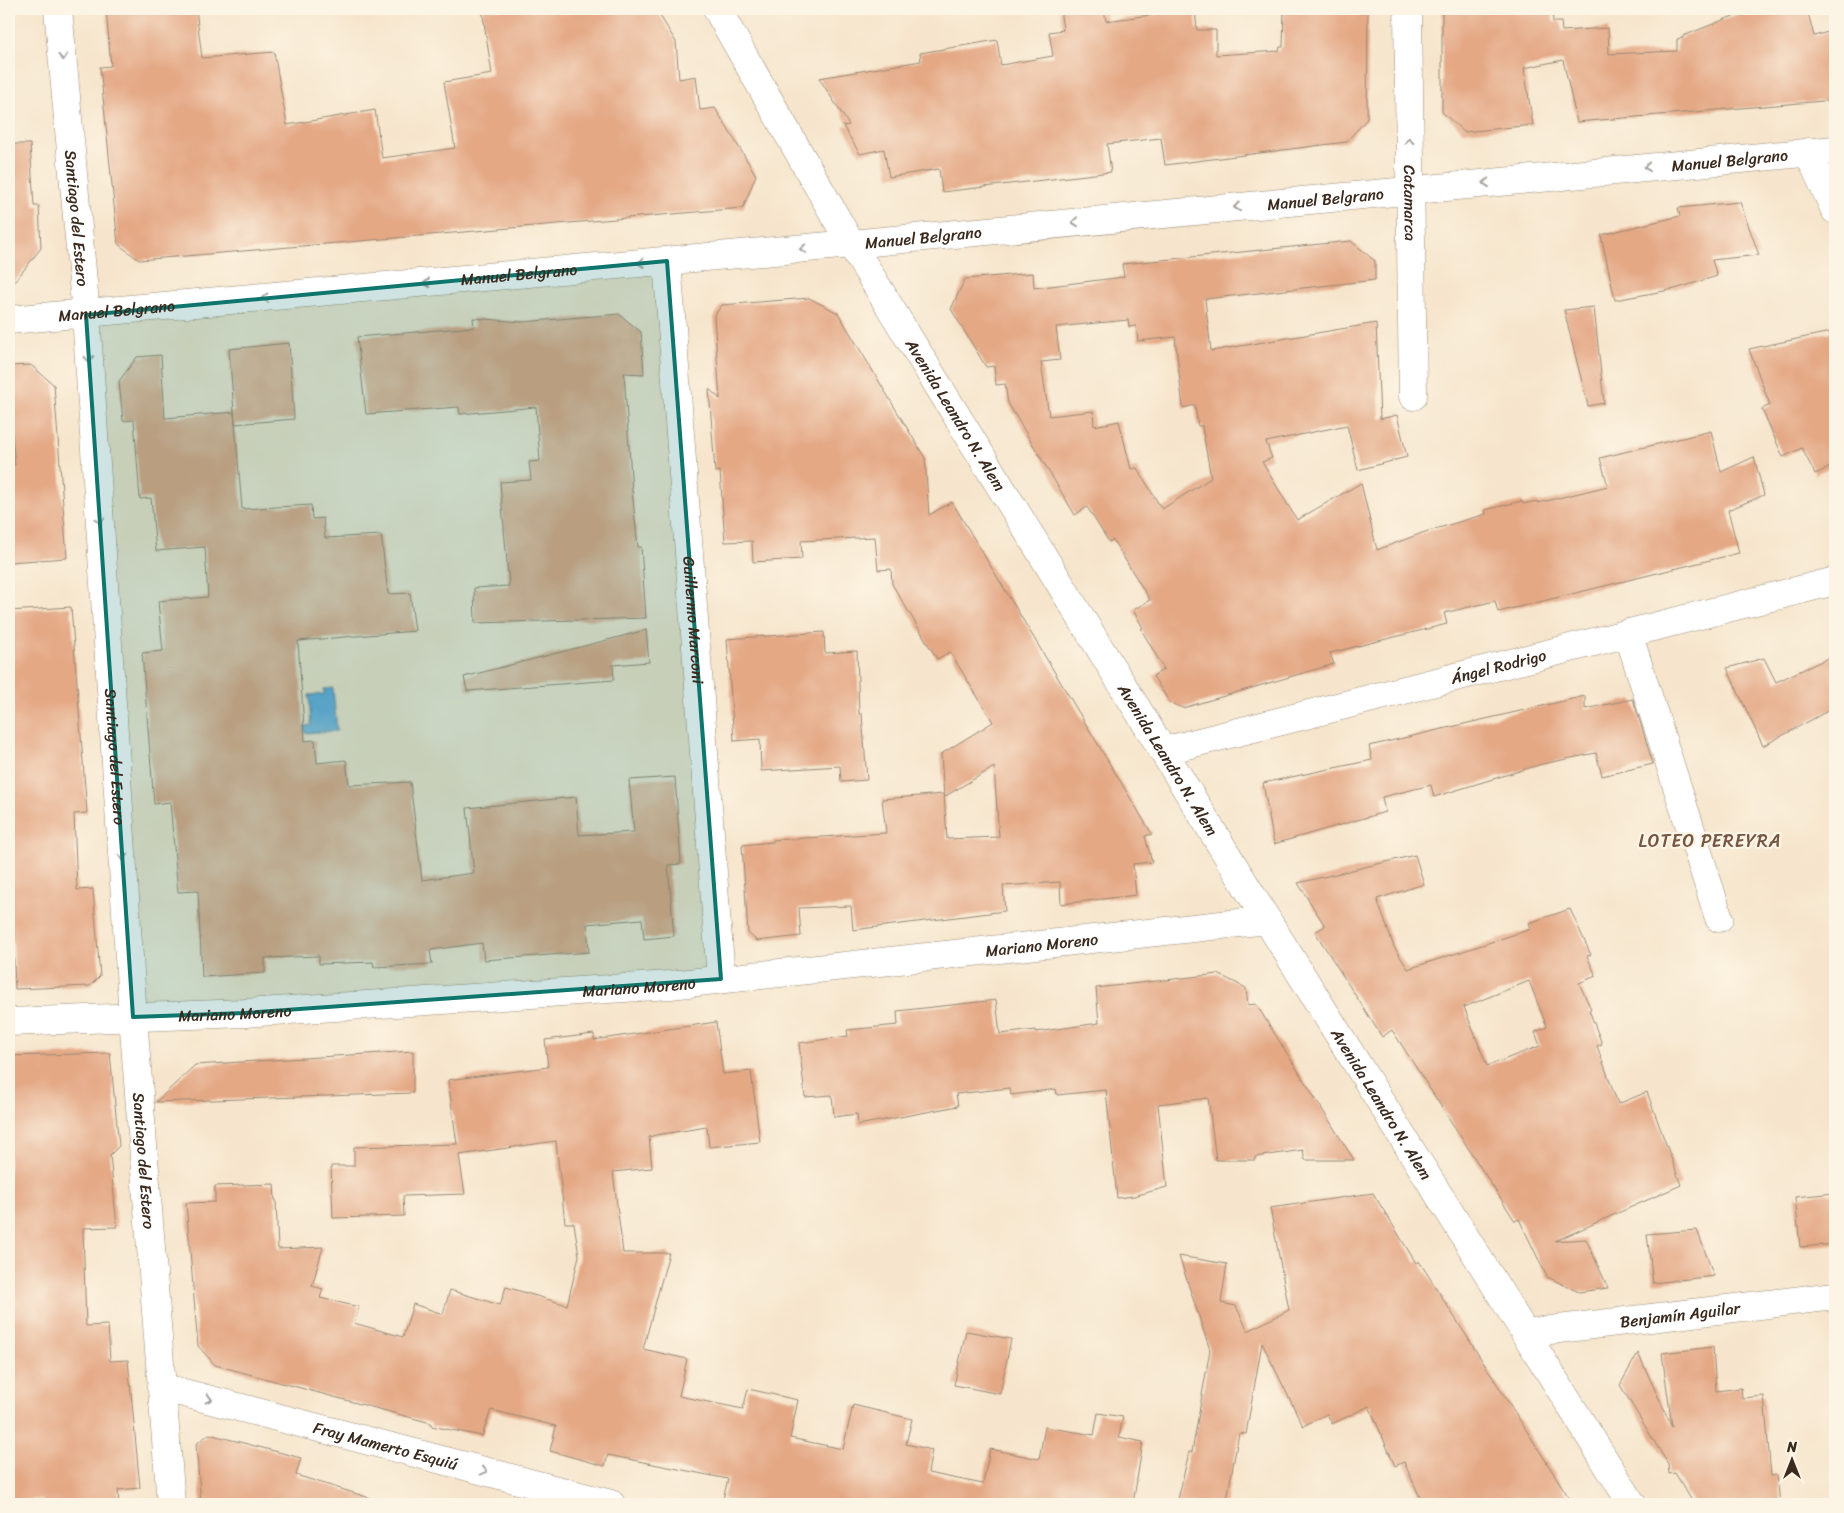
<svg xmlns="http://www.w3.org/2000/svg" width="1844" height="1513" font-family="Sriracha,sans-serif">
  <style>
    .water { fill: #68acde; stroke: #526b7e }
    .building { fill: #e4a885; fill-rule: evenodd }
    .lines { fill: none; stroke-linecap: round; stroke-linejoin: round }
    .minor-casing { stroke: #988875; stroke-width: 29 }
    .tertiary-casing { stroke: #988875; stroke-width: 29 }
    .minor { stroke: #fff; stroke-width: 28 }
    .tertiary { stroke: #fff; stroke-width: 28 }
    .oneway { stroke: #a79f9a }
    .marked { fill: #0f766e; fill-opacity: 0.2; stroke: #0f766e; stroke-width: 4; stroke-linejoin: round }
    .labels { text-anchor: middle; dominant-baseline: central; stroke-width: 4.5; stroke-linejoin: round; paint-order: stroke }
    .street-label { font-size: 16px; fill: #3b2a1e; stroke: #fcf5e5 }
    .neighbourhood-label { font-size: 18px; letter-spacing: 1px; fill: #765642; stroke: #fcf5e5 }
  </style>
  <rect width="100%" height="100%" fill="#fcf5e5"/>
  <filter id="ink" filterUnits="userSpaceOnUse"><feTurbulence type="fractalNoise" baseFrequency=".02" numOctaves="2"/><feDisplacementMap in="SourceGraphic" scale="10" xChannelSelector="R" yChannelSelector="G"/><feConvolveMatrix kernelMatrix="1 2 1 2 8 2 1 2 1" color-interpolation-filters="sRGB"/></filter>
  <filter id="wash" filterUnits="userSpaceOnUse"><feTurbulence type="fractalNoise" baseFrequency=".0096" numOctaves="4" result="noise"/><feDisplacementMap in="SourceGraphic" scale="20" xChannelSelector="R" yChannelSelector="G"/><feGaussianBlur stdDeviation="1.12" result="paint"/><feColorMatrix in="noise" values="0 0 0 0 0 0 0 0 0 0 0 0 0 0 0 0 0 1.4 0 .05"/><feComposite in="paint" operator="in"/></filter>
  <g filter="url(#wash)">
    <rect width="100%" height="100%" fill="#f6e5cc"/>
    <path class="water" d="M333 688 337 731 305 733 304 726 311 725 309 695 324 694V689Z"/>
    <g id="blocks">
      <path class="building" d="M106 9H196L202 58 274 52 287 125 375 110 382 158 455 148 444 82 492 74 482 9H656L676 42 679 79 696 76 700 110 715 108 756 175 743 208 139 260 118 244 100 67 111 66Z
        M1060 9H1104L1106 21 1195 9 1197 30H1216V55L1279 51 1280 47H1283L1284 9H1368L1367 119 1346 142 1165 165 1161 138 1107 144 1111 172 942 192 939 169 889 177 884 149 860 154 843 126 849 125 819 78 921 61 920 53 997 40 1001 65 1053 56 1049 32 1063 30Z
        M1442 9H1552L1553 22H1561L1562 31 1608 28 1609 54 1677 51V39L1683 38V36L1751 9H1807L1814 36 1835 30V100L1577 122 1563 60 1524 68 1533 125 1464 132 1442 112Z
        M9 144H30L34 206H39L41 248 9 289Z
        M1740 202 1759 255 1712 260 1717 276 1675 289 1615 300 1601 235 1680 216 1678 208Z
        M1351 241 1375 261V280L1205 299 1211 351 1376 323 1380 419 1397 415 1407 457 1358 470 1347 425 1266 442 1272 458 1262 462 1297 520 1361 483 1377 550 1425 532 1486 514 1485 510 1522 501 1523 504 1537 501 1538 503 1608 486 1600 458 1711 431 1721 472 1754 457 1764 495 1728 510 1739 553 1498 612 1495 601 1444 613 1447 624 1330 653 1334 664 1183 708 1170 703 1153 676 1164 669 1141 629 1143 628 1133 610 1150 600 1113 540 1109 542 1087 507 1075 515 1008 403 1005 384 996 385 994 366 986 367 951 309 965 279 1033 273 1034 288 1124 277 1122 264ZM1128 320 1129 327 1136 326 1138 341 1175 337 1183 408 1195 405 1198 426H1202L1211 478 1162 509 1137 468 1131 469 1119 421 1094 426 1093 411 1049 416 1041 362 1060 360 1056 327Z
        M809 298 838 313 925 458 929 515 952 502 1152 834 1145 836 1152 862 1133 864 1136 895 1061 904 1060 882 1003 886 1005 911 853 930 851 906 799 908 801 936 757 941 748 933 742 845 773 842V840L886 833 882 799 944 794 947 839 999 837 994 767 944 797 941 754 993 722 950 652 937 659 892 584 891 569 878 570 875 537 801 541 802 559 753 562 752 541 725 542 720 471 715 472 709 389 720 399 714 316 722 305Z
        M1594 307 1604 403 1588 406 1564 310Z
        M619 314 641 332 644 374 624 373 632 491 638 547H641L646 618 475 623 474 588 509 586 500 482 531 480 529 462 540 461 536 407 460 414 459 407 366 414 357 337 474 327 473 318 522 322Z
        M1835 331V465L1815 474 1802 448 1783 457 1762 409 1770 405 1749 349Z
        M289 343 294 419 235 424 229 349Z
        M161 355 165 418 234 412 242 509 311 505 312 519 323 518 325 538 381 535 388 594 410 593 415 631 298 641 305 741 315 740 317 763 346 760 349 785 410 782 422 880 474 873 467 808 576 797 579 835 634 832 629 780 675 777 681 864 668 865 674 936 644 939 642 919 587 924 589 952 484 960 482 943 430 950 432 964 374 967 373 962 319 964V956L265 958V973L202 977 198 891 178 892 170 802 154 804 142 653 163 651 158 601 208 597 205 547 156 551 151 498 140 499 134 420 123 421 119 381 137 357Z
        M31 365 54 385 67 558 9 562V465H15L9 404V366Z
        M71 607 87 813 74 814 77 890 93 889 100 976 90 986 15 989 13 940H9V611Z
        M646 630 649 662 613 665 614 680 467 691 464 677Z
        M824 632 825 653 857 651 859 714H862L867 780 841 782 840 766 761 771 760 739 734 741 727 639Z
        M1835 655V707L1763 746 1727 668 1764 658 1776 682Z
        M1585 696V709L1633 699 1653 764 1602 776 1596 753 1542 764 1434 797 1431 785 1382 797 1385 812 1274 844 1263 783 1372 760 1369 746Z
        M1415 855 1424 884 1377 899 1394 947 1408 969 1531 929 1529 923 1570 909 1591 955 1587 956 1596 976 1579 983 1591 1009 1589 1010 1602 1044 1597 1046 1618 1104 1647 1092 1681 1185 1555 1241 1586 1239 1608 1288 1579 1292 1547 1277 1519 1219 1515 1221 1392 1030 1382 1037 1315 932 1325 926 1298 883ZM1529 981 1547 1027 1535 1032 1540 1046 1487 1066 1464 1007Z
        M1218 974 1246 988 1248 1005 1256 1004 1354 1160H1305L1303 1150 1255 1157V1160H1216L1208 1098 1158 1104 1167 1187 1134 1196 1117 1198 1106 1090 1057 1095 1056 1089 1011 1095 1010 1088 956 1094 958 1106 858 1125 857 1114 834 1117 832 1095 805 1097 799 1043 848 1036 847 1030 898 1025 897 1011 996 1000 1000 1034 1036 1030V1032L1099 1023 1096 988Z
        M716 1022 723 1074 751 1071 760 1142 709 1147 707 1127 656 1135 649 1137 652 1168 613 1172 623 1253H669L643 1349 687 1359 679 1396 743 1409 748 1389 798 1400 790 1438 843 1449 853 1405 912 1419 906 1444 932 1450 928 1473 983 1484 990 1449 1039 1459 1045 1427 1094 1435 1098 1413 1123 1417 1119 1437 1143 1442 1133 1504H745L723 1499 728 1479 608 1455 605 1466 550 1451 556 1426 491 1410 482 1436 431 1426V1423L215 1365 198 1346 186 1203 215 1202V1186L274 1184 275 1200H276L278 1249 323 1247 312 1286 323 1289 320 1298 359 1307 354 1323 403 1337 413 1304 443 1314 450 1290 500 1305 506 1287 567 1305 579 1256 574 1223H565L556 1141 459 1155 465 1194 403 1196 404 1216 333 1218 331 1166H354V1147L457 1144 448 1080 548 1067 545 1040 594 1034V1040Z
        M413 1051V1093L156 1102 195 1065Z
        M110 1053 119 1146 110 1155 117 1227 83 1228 86 1326 108 1325 110 1361 128 1360 140 1488 118 1490 119 1504H43L42 1499 9 1502V1056Z
        M1373 1193 1416 1263 1419 1261 1573 1504H1423L1404 1462 1395 1466 1369 1406 1332 1424 1327 1414 1303 1426 1262 1343 1246 1434 1239 1433 1226 1504H1177L1189 1452H1192L1210 1350 1179 1256 1227 1264 1221 1303 1236 1306 1248 1331 1289 1310 1270 1208Z
        M1835 1193V1244L1800 1247 1795 1197Z
        M1697 1230 1714 1276 1653 1283 1647 1234Z
        M966 1331 1011 1339 1000 1394 954 1385Z
        M1713 1347 1716 1391 1741 1388 1742 1398 1764 1396 1771 1476 1777 1475 1780 1504H1694L1675 1473 1669 1474 1668 1464 1620 1385 1638 1353 1672 1427 1662 1353Z
        M209 1434 301 1458 296 1475 370 1498 369 1504H201L196 1444Z"/>
    </g>
  </g>
  <g filter="url(#ink)">
    <use href="#blocks" fill-opacity="0" stroke="#988875" stroke-width="1"/>
    <g class="lines">
      <defs>
        <g id="minor">
          <path id="s1" d="M58 9 86 315 133 1017 171 1504"/>
          <path id="s2" d="M1408 9 1413 396"/>
          <path d="M1808 152 1835 210"/>
          <path id="s3" d="M667 261 721 979"/>
          <path id="s4" d="M9 320 851 244 1835 150"/>
          <path d="M1628 633 1719 918"/>
          <path id="s5" d="M1163 751 1835 581"/>
          <path id="s6" d="M9 1022 245 1013 670 985 1267 920"/>
          <path id="s7" d="M1525 1333 1835 1296"/>
          <path id="s8" d="M161 1387 611 1504"/>
        </g>
        <g id="tertiary">
          <path id="s9" d="M717 9 851 244 1267 920 1632 1504"/>
        </g>
      </defs>
      <use href="#minor" class="minor-casing"/>
      <use href="#tertiary" class="tertiary-casing"/>
      <use href="#minor" class="minor"/>
      <use href="#tertiary" class="tertiary"/>
    </g>
    <defs><path id="oneway-chevron" d="M-2-3.5L2.5 0L-2 3.5" fill="none" stroke-width="1.6" stroke-linecap="round" stroke-linejoin="round" transform="scale(1.25)"/></defs>
    <g class="oneway">
      <use href="#oneway-chevron" transform="translate(63 57) rotate(85)"/>
      <use href="#oneway-chevron" transform="translate(1409 141) rotate(-91)"/>
      <use href="#oneway-chevron" transform="translate(1647 167) rotate(175)"/>
      <use href="#oneway-chevron" transform="translate(1486 183) rotate(175)"/>
      <use href="#oneway-chevron" transform="translate(1237 207) rotate(174)"/>
      <use href="#oneway-chevron" transform="translate(1075 222) rotate(174)"/>
      <use href="#oneway-chevron" transform="translate(803 249) rotate(175)"/>
      <use href="#oneway-chevron" transform="translate(641 263) rotate(175)"/>
      <use href="#oneway-chevron" transform="translate(427 283) rotate(175)"/>
      <use href="#oneway-chevron" transform="translate(265 298) rotate(175)"/>
      <use href="#oneway-chevron" transform="translate(89 359) rotate(86)"/>
      <use href="#oneway-chevron" transform="translate(100 521) rotate(86)"/>
      <use href="#oneway-chevron" transform="translate(123 857) rotate(86)"/>
      <use href="#oneway-chevron" transform="translate(209 1399) rotate(15)"/>
      <use href="#oneway-chevron" transform="translate(484 1471) rotate(15)"/>
    </g>
  </g>
  <path class="marked" d="M667 261 721 979 245 1013 133 1017 86 315Z"/>
  <g class="labels">
    <g class="street-label">
      <text stroke="none"><textPath href="#s4" startOffset="1728">Manuel Belgrano</textPath></text>
      <text stroke="none"><textPath href="#s4" startOffset="1322">Manuel Belgrano</textPath></text>
      <text stroke="none"><textPath href="#s2" startOffset="194">Catamarca</textPath></text>
      <text stroke="none"><textPath href="#s1" startOffset="210">Santiago del Estero</textPath></text>
      <text stroke="none"><textPath href="#s4" startOffset="918">Manuel Belgrano</textPath></text>
      <text stroke="none"><textPath href="#s4" startOffset="512">Manuel Belgrano</textPath></text>
      <text stroke="none"><textPath href="#s4" startOffset="108">Manuel Belgrano</textPath></text>
      <text stroke="none"><textPath href="#s9" startOffset="471">Avenida Leandro N. Alem</textPath></text>
      <text stroke="none"><textPath href="#s3" startOffset="360">Guillermo Marconi</textPath></text>
      <text stroke="none"><textPath href="#s5" startOffset="346">Ángel Rodrigo</textPath></text>
      <text stroke="none"><textPath href="#s1" startOffset="750">Santiago del Estero</textPath></text>
      <text stroke="none"><textPath href="#s9" startOffset="876">Avenida Leandro N. Alem</textPath></text>
      <text stroke="none"><textPath href="#s6" startOffset="1036">Mariano Moreno</textPath></text>
      <text stroke="none"><textPath href="#s6" startOffset="631">Mariano Moreno</textPath></text>
      <text stroke="none"><textPath href="#s6" startOffset="226">Mariano Moreno</textPath></text>
      <text stroke="none"><textPath href="#s9" startOffset="1281">Avenida Leandro N. Alem</textPath></text>
      <text stroke="none"><textPath href="#s1" startOffset="1155">Santiago del Estero</textPath></text>
      <text stroke="none"><textPath href="#s7" startOffset="156">Benjamín Aguilar</textPath></text>
      <text stroke="none"><textPath href="#s8" startOffset="232">Fray Mamerto Esquiú</textPath></text>
    </g>
    <g class="neighbourhood-label">
      <text x="1710" y="841">LOTEO PEREYRA</text>
    </g>
  </g>
  <rect width="1844" height="1513" fill="none" stroke="#fcf5e5" stroke-width="30"/>
  <g transform="translate(1792 1460)" stroke="#fcf5e5" stroke-width="4" paint-order="stroke">
  <path d="M0-4L9 19L0 12L-9 19Z" fill="#3b2a1e"/>
  <text y="-8" font-size="14" font-weight="bold" text-anchor="middle" fill="#3b2a1e">N</text>
  </g>
</svg>
